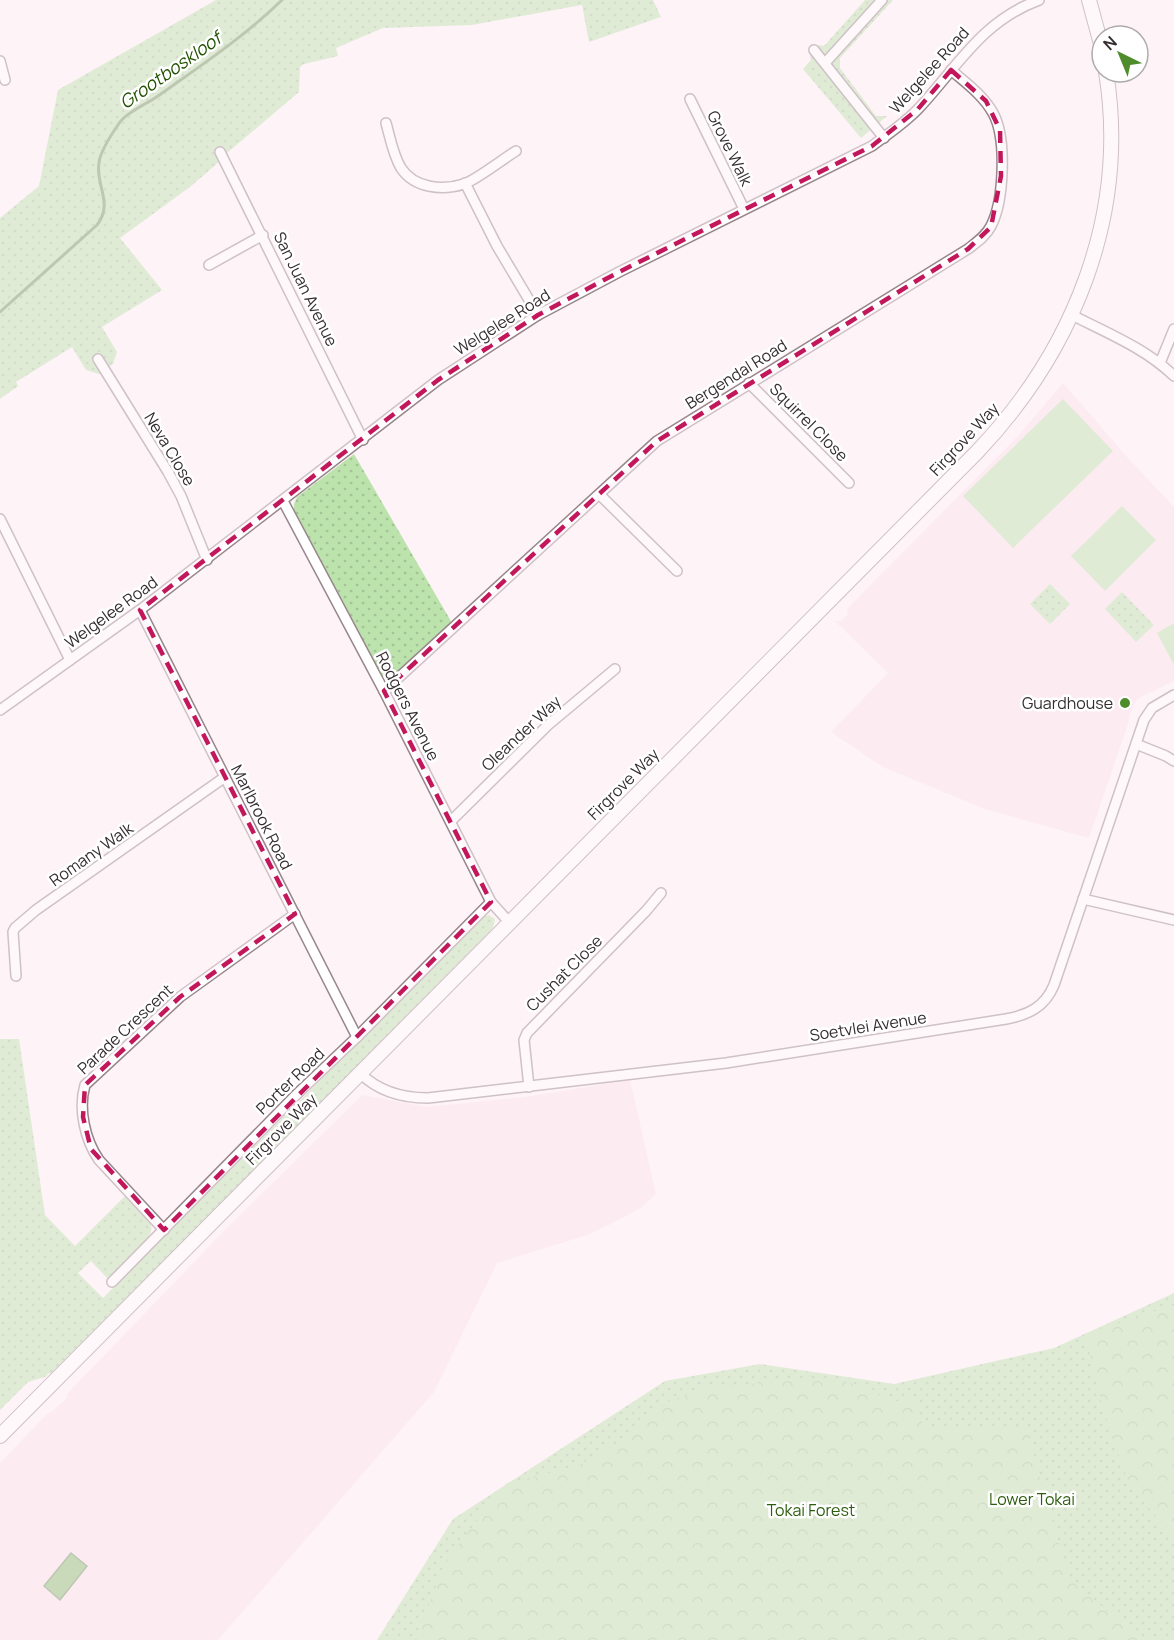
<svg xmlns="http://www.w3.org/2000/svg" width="1174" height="1640" font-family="Manrope,sans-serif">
  <defs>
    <pattern id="grass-dots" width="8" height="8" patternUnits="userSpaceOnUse" patternTransform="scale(1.5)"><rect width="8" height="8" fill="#bde3ad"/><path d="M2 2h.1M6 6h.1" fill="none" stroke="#a3c395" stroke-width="1.8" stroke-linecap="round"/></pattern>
    <pattern id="forest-crowns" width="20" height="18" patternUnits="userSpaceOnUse" patternTransform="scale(1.5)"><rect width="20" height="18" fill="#bde3ad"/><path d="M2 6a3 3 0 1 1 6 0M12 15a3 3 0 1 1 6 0" fill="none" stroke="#a3c395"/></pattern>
  </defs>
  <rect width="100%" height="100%" fill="#fef3f7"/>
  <g fill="#fce2ea">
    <path d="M 1063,383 L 1127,457 L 1174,507 L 1174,681 L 1137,699 L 1129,716 L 1128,724 L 1089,838 L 985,809 L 883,767 L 831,732 L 888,673 L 835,621 L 841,621 L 848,614 L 847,609 L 1018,436 Z"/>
    <path d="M 630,1080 L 656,1194 L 642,1207 L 613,1223 L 587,1235 L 497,1263 L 434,1392 L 218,1640 L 0,1640 L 0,1463 L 47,1414 L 53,1411 L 67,1398 L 67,1394 L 222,1233 L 362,1095 L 427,1107 L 526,1097 Z"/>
  </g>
  <g fill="url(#grass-dots)">
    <path d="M 216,0 L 653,0 L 661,17 L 589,42 L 582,5 L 472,25 L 383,28 L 336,48 L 338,56 L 304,64 L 300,67 L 299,92 L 227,153 L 262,223 L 254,227 L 220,161 L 190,187 L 120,238 L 162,290 L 102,327 L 117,352 L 113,364 L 99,374 L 86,370 L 72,347 L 16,382 L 18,386 L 0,399 L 0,218 L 39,186 L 58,90 Z"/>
    <path d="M 865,0 L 893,0 L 840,58 L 840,68 L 876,116 L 887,116 L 861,138 L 803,69 L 811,60 L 810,55 L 819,45 L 824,46 Z"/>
    <path d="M 354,454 L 452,623 L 389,679 L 382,677 L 294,513 L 294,504 L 297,497 Z"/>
    <path d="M 1050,584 L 1070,604 L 1050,624 L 1030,604 Z"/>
    <path d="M 1122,592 L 1154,625 L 1136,642 L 1105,609 Z"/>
    <path d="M 489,915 L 495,919 L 493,928 L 51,1375 L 49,1373 L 45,1377 L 28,1382 L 0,1410 L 0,1039 L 19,1039 L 45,1215 L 75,1246 L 125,1196 C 135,1206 159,1220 149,1236 L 108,1279 L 91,1261 L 78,1273 L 103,1298 L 484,916 Z"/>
    <path d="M 1174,1293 L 1174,1640 L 377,1640 L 453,1519 L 665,1381 L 760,1364 L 894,1384 L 1054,1348 Z"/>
  </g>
  <g fill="url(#forest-crowns)">
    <path d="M 1174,1305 L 1174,1537 L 1129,1485 L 1102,1405 L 1085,1334 Z"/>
    <path d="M 834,1378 L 871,1389 L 890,1403 L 914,1397 L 924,1428 L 1025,1426 L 1069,1579 L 1142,1640 L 415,1640 L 447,1559 L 507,1483 L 577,1466 L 624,1440 L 669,1401 L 707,1387 Z"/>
  </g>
  <g fill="#bde3ad">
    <path d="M 1063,399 L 1113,451 L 1013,548 L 963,496 Z"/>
    <path d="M 1122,506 L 1156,540 L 1105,591 L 1071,556 Z"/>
    <path d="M 1174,623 L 1174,665 L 1157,633 Z"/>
  </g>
  <path fill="#89bd72" stroke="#70925e" stroke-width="1.5" d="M 71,1553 L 87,1566 L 60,1600 L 44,1586 Z"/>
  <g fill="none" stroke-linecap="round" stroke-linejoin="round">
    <path stroke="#70925e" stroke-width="3" d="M 0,312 L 97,225 C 114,203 95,185 99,163 C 100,151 113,132 120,122 C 128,111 147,104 158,96 C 200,66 244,37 282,0"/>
    <defs>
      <g id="street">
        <path d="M 814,50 L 884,138"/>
        <path d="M 0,61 L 5,80"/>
        <path d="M 825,63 L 882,0"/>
        <path d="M 690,99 L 744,209"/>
        <path d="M 386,123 C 390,137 393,155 401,168 C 414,188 442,191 464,184 C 476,180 503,159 516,151"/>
        <path d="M 220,152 L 363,440"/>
        <path d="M 465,183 L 497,246 L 538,315"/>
        <path d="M 209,265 L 263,235"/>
        <path d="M 1072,315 C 1107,333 1145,348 1174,376"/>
        <path d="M 98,359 L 168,472 L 181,496 L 207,560"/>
        <path d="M 1160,363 L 1174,329"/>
        <path d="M 749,383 L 849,483"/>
        <path d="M 600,495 L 677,571"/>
        <path d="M 283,501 L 384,691 L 491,902 L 509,922"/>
        <path d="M 0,519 L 70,660"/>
        <path d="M 140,610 L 357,1037"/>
        <path d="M 384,691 L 657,441 L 968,249 C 977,242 986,236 991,226 C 1004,201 1007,138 993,113 C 983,95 966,83 951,70"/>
        <path d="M 0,710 L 140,610 L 438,380 L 538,315 L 619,272 L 872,146 C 888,134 905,123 919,108 C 958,66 982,21 1039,0"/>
        <path d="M 1136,744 L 1166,756 L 1174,761"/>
        <path d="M 451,821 L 548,725 L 615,669"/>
        <path d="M 1083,899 L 1174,920"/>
        <path d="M 16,976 L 13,932 L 15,928 L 36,910 L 225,777"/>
        <path d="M 360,1073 C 378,1091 403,1098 428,1098 L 726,1063 L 1006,1019 C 1028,1015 1045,1007 1054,985 L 1144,720 L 1152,708 L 1174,695"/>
        <path d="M 529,1087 L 524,1040 L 527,1033 L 646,911 L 661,893"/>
        <path d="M 164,1230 L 99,1160 C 85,1140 78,1109 85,1085 L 180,997 L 295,914"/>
        <path d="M 112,1282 L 298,1093 L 357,1037 L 491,902"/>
      </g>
      <g id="secondary">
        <path d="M 1089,0 L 1102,48"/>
        <path d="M 0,1436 L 977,452 C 1074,350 1129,214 1106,72"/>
      </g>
    </defs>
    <use href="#street" stroke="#97878c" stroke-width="12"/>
    <use href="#secondary" stroke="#97878c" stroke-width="16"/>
    <use href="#street" stroke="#fff" stroke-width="9"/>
    <use href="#secondary" stroke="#fff" stroke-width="14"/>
  </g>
  <path d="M0 0H1174V1640H0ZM 951,70 L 986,101 L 1000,130 L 1001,176 L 991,227 L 968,249 L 657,441 L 384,691 L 491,902 L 164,1230 L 91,1149 L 83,1117 L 85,1085 L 180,997 L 295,914 L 140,610 L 438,380 L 538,315 L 619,272 L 872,146 L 918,109 Z" fill="#fef3f7" fill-opacity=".55" fill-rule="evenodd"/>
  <path fill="none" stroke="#c2185b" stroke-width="4.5" stroke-dasharray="12 8" stroke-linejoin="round" d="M 951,70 L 986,101 L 1000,130 L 1001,176 L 991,227 L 968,249 L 657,441 L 384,691 L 491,902 L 164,1230 L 91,1149 L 83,1117 L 85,1085 L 180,997 L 295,914 L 140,610 L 438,380 L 538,315 L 619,272 L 872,146 L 918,109 Z"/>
  <circle fill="#4e8c2c" stroke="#fff" stroke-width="2" cx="1125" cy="703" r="6"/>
  <g text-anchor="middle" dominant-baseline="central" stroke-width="5" stroke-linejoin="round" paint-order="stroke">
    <g font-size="16" fill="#352e30" stroke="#fff">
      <text transform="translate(929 70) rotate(-48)">Welgelee Road</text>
      <text transform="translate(730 148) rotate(64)">Grove Walk</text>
      <text transform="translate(306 289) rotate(64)">San Juan Avenue</text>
      <text transform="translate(502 322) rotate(-32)">Welgelee Road</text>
      <text transform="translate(736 374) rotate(-32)">Bergendal Road</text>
      <text transform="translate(809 422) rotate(45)">Squirrel Close</text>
      <text transform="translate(964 439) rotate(-47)">Firgrove Way</text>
      <text transform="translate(170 449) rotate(59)">Neva Close</text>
      <text transform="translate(111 612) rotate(-36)">Welgelee Road</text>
      <text transform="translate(408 706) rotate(63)">Rodgers Avenue</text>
      <text transform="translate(521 733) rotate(-43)">Oleander Way</text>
      <text transform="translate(623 784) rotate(-45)">Firgrove Way</text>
      <text transform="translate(262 817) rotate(63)">Marlbrook Road</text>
      <text transform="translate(91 854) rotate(-35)">Romany Walk</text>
      <text transform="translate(564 973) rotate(-45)">Cushat Close</text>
      <text transform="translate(868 1026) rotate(-9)">Soetvlei Avenue</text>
      <text transform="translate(125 1029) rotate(-43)">Parade Crescent</text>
      <text transform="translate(290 1081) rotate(-44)">Porter Road</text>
      <text transform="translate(281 1129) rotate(-45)">Firgrove Way</text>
    </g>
    <g font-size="16" fill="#352e30" stroke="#fff" text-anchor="end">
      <text x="1113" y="703">Guardhouse</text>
    </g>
    <g font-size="16" fill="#2d5d0f" stroke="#fff">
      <text x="1032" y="1499">Lower Tokai</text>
      <text x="811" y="1510">Tokai Forest</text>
    </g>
    <g font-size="18" font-style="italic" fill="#235300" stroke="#fff">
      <text transform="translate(170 70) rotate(-35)">Grootboskloof</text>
    </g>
  </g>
  <g transform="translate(1120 54) rotate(317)"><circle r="28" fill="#ffffff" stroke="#aeabac" stroke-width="1.5"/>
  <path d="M0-4.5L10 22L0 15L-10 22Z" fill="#4e8c2c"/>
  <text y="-9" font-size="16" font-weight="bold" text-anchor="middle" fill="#352e30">N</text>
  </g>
</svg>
